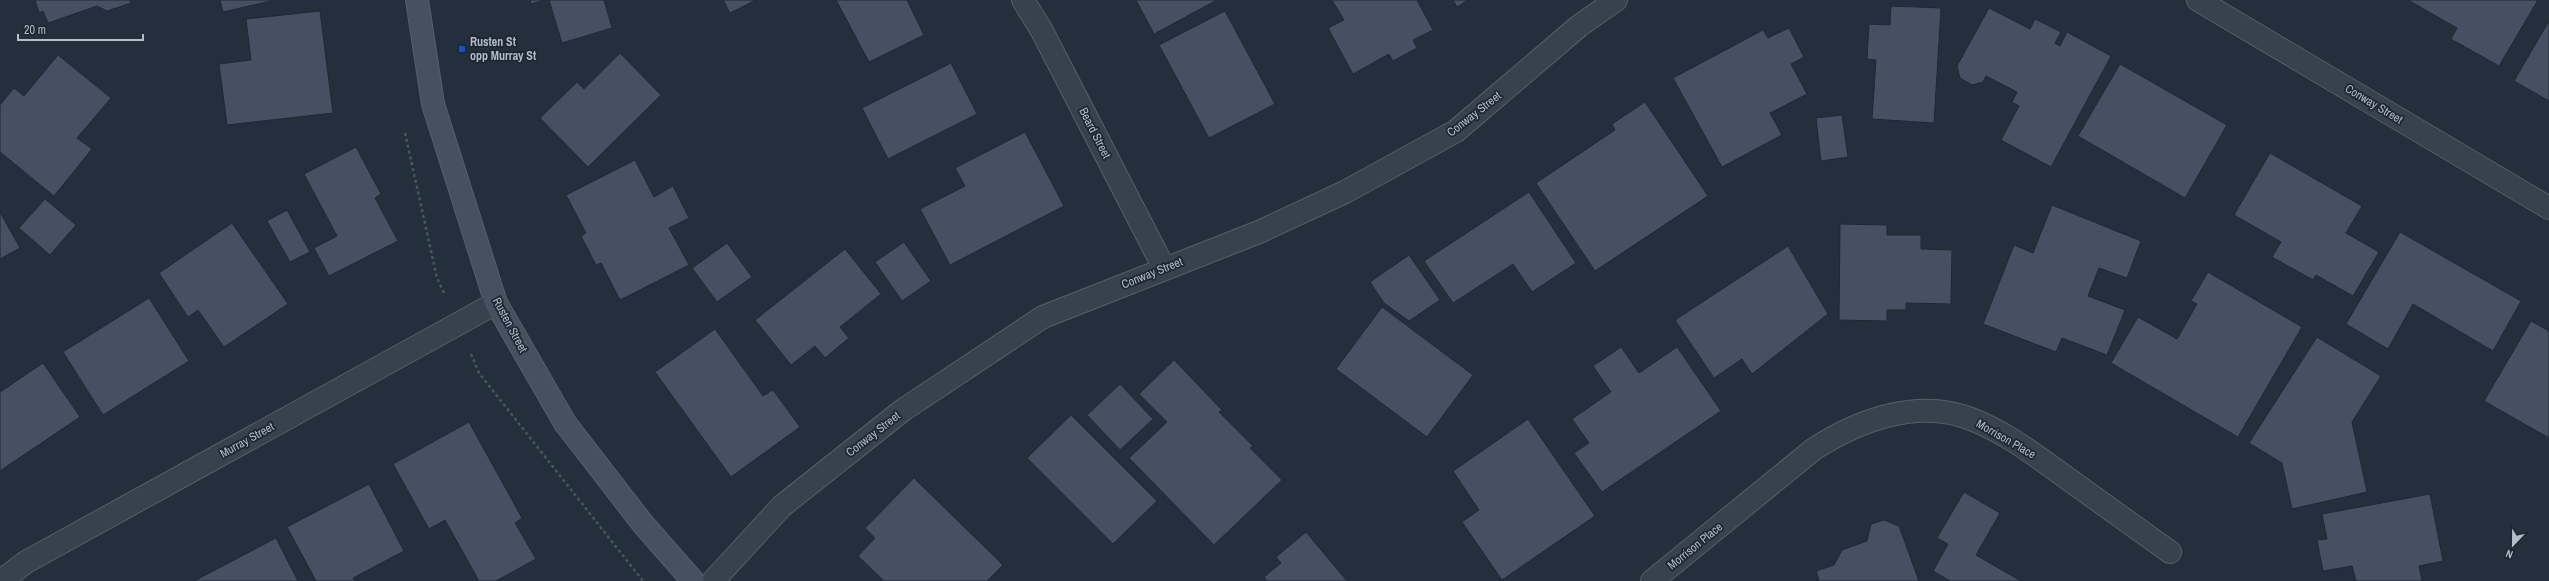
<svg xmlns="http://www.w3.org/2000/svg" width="2549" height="581" font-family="'Archivo Narrow',sans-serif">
  <rect width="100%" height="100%" fill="#242f3e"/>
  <g fill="#455162" stroke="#1f2835">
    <path d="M 35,0 L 130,0 L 131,3 L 107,11 L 97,6 L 48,23 L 43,11 L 39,13 Z"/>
    <path d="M 220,0 L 275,0 L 223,12 Z"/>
    <path d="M 530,0 L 545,0 L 531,4 Z"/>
    <path d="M 549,0 L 604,0 L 612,28 L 562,43 Z"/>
    <path d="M 723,0 L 756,0 L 730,13 Z"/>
    <path d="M 836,0 L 907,0 L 924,35 L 869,62 Z"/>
    <path d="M 1136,0 L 1217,0 L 1154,34 Z"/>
    <path d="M 1332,0 L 1417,0 L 1433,30 L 1413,40 L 1417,48 L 1393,61 L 1389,54 L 1353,74 L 1328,28 L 1344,20 Z"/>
    <path d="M 1453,0 L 1468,0 L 1457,7 Z"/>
    <path d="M 2408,0 L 2538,0 L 2499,66 L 2451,39 L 2457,28 Z"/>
    <path d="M 1891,6 L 1941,8 L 1934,123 L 1872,119 L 1876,60 L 1867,59 L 1869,24 L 1890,25 Z"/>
    <path d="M 1989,8 L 2030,29 L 2035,19 L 2061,32 L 2055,43 L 2060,46 L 2067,32 L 2111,56 L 2051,167 L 2001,140 L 2019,106 L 2012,102 L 2017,92 L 1986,76 L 1983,82 L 1972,85 L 1960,78 L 1957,66 Z"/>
    <path d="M 320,11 L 333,113 L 227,125 L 219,64 L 251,60 L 246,19 Z"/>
    <path d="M 1225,11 L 1275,104 L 1209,138 L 1159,45 Z"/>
    <path d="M 2549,21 L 2549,101 L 2514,81 Z"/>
    <path d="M 1789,28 L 1804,57 L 1791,64 L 1807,94 L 1770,113 L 1782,135 L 1722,167 L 1673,78 L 1763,30 L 1768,38 Z"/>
    <path d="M 620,53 L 661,95 L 588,167 L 540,118 L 577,82 L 584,89 Z"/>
    <path d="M 58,55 L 111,98 L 77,138 L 92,149 L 54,196 L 0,152 L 0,105 L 14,88 L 24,96 Z"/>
    <path d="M 951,63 L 977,114 L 888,159 L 862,108 Z"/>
    <path d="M 2120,64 L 2227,125 L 2185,198 L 2078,136 Z"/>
    <path d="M 1645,102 L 1708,196 L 1595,271 L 1536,183 L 1615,130 L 1612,124 Z"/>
    <path d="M 1842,115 L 1848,157 L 1821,161 L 1816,118 Z"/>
    <path d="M 1025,132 L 1064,206 L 950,265 L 920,209 L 965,186 L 955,168 Z"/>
    <path d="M 356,147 L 381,194 L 375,198 L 398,241 L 329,276 L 314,248 L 337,236 L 304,174 Z"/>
    <path d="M 2270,153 L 2362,206 L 2346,233 L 2379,252 L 2353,296 L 2316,275 L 2313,280 L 2272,257 L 2281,242 L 2234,215 Z"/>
    <path d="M 635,160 L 654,197 L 673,186 L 689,218 L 669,228 L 689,265 L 620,300 L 601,263 L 596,265 L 581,236 L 586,233 L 566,195 Z"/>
    <path d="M 1529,192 L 1576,263 L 1532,292 L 1513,264 L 1453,303 L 1424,261 Z"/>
    <path d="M 45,199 L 76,225 L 50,255 L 19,228 Z"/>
    <path d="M 2052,205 L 2141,241 L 2127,278 L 2099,268 L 2088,296 L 2125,310 L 2107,355 L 2062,338 L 2056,352 L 1983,324 L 2014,245 L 2033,253 Z"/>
    <path d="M 287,210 L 310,252 L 290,262 L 267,221 Z"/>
    <path d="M 0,212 L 20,248 L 0,259 Z"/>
    <path d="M 232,223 L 288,304 L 224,347 L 198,310 L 188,317 L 159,273 Z"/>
    <path d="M 1840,224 L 1887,225 L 1887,235 L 1921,235 L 1921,249 L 1952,250 L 1951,304 L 1906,303 L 1906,310 L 1887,310 L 1887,321 L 1839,320 Z"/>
    <path d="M 2400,232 L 2521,301 L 2493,351 L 2413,304 L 2388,349 L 2346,324 Z"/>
    <path d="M 904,242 L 931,281 L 902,301 L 875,262 Z"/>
    <path d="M 727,243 L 752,277 L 717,302 L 692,268 Z"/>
    <path d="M 1788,246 L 1828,314 L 1752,374 L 1742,359 L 1714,378 L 1675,320 Z"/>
    <path d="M 845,249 L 881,294 L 840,327 L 849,338 L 825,358 L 815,346 L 791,365 L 755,320 Z"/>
    <path d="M 1409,255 L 1440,300 L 1409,321 L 1384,303 L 1370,282 Z"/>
    <path d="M 2208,272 L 2302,327 L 2238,437 L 2111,363 L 2138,317 L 2177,339 L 2197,304 L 2191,301 Z"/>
    <path d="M 149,298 L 189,361 L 103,415 L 63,352 Z"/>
    <path d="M 1382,307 L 1473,375 L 1427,437 L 1336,369 Z"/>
    <path d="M 2531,321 L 2549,331 L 2549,438 L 2484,401 Z"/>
    <path d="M 715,329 L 763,396 L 773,390 L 800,427 L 731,477 L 655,372 Z"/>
    <path d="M 2317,337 L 2381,376 L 2352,422 L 2367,492 L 2292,509 L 2282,463 L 2249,443 Z"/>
    <path d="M 1621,347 L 1639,373 L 1677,347 L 1721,411 L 1602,492 L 1574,453 L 1589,443 L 1572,419 L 1611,392 L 1593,366 Z"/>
    <path d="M 1174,360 L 1222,410 L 1219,412 L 1253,446 L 1250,448 L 1282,480 L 1214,545 L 1129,458 L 1167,422 L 1139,394 Z"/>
    <path d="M 43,363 L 80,417 L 0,471 L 0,392 Z"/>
    <path d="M 1120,384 L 1153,419 L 1120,450 L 1087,415 Z"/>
    <path d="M 1071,415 L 1157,501 L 1113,544 L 1027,458 Z"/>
    <path d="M 1528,419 L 1595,516 L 1502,580 L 1462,522 L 1479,510 L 1453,471 Z"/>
    <path d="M 469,422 L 522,518 L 515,523 L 536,559 L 496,581 L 479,581 L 445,520 L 429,529 L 393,464 Z"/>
    <path d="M 914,478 L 1003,565 L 987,581 L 884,581 L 858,556 L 875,538 L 865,528 Z"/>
    <path d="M 369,484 L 404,551 L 353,578 L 355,581 L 316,581 L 287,527 Z"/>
    <path d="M 1964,492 L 2000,513 L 1976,555 L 2021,581 L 1950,581 L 1933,571 L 1948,544 L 1937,538 Z"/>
    <path d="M 2430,494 L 2443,561 L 2419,566 L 2422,581 L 2356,581 L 2352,566 L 2323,571 L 2317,540 L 2327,539 L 2322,514 Z"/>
    <path d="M 1884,520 L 1899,526 L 1919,581 L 1815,581 L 1819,580 L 1816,571 L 1834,565 L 1842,550 L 1867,541 L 1871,524 Z"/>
    <path d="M 1306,532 L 1347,581 L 1267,581 L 1264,577 L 1281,563 L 1276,557 Z"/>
    <path d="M 276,538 L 298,581 L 194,581 Z"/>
  </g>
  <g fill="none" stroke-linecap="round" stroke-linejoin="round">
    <defs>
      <g id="street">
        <path d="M 1023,0 L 1042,31 L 1164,268"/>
        <path d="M 2198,0 L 2549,208"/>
        <path d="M 1,581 L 26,562 L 496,303"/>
        <path d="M 713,581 L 782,506 L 903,410 L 1043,317 L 1259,232 L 1345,192 L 1456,131 L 1579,26 L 1616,0"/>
        <path d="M 1652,581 L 1814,449 C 1859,420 1918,398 1971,419 C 2005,432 2035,455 2064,476 C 2099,501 2135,527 2170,552"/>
      </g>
      <path id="secondary" d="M 417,0 L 433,104 L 496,303 L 565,423 L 643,524 L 693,581"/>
    </defs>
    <use href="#street" stroke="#565f6c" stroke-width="24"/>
    <use href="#secondary" stroke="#565f6c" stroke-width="24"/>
    <g stroke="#44595c" stroke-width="2.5" stroke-dasharray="3 3" stroke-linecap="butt">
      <path d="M 405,133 L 437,278 L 444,293"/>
      <path d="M 471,354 L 479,373 L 643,581"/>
    </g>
    <use href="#street" stroke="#38414e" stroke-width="22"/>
    <use href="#secondary" stroke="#465061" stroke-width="22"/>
  </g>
  <rect fill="#1a4fb4" stroke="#1d2633" stroke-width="1.5" x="458" y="45" width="8" height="8" rx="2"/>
  <g text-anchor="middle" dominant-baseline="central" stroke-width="3.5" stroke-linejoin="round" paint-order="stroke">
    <g font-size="12" font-weight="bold" fill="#b4bcc9" stroke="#1d2633" text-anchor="start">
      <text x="470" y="42">Rusten St<tspan x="470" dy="14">opp Murray St</tspan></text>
    </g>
    <g font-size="12" fill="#b4bcc9" stroke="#1d2633">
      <text transform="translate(2374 104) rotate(31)">Conway Street</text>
      <text transform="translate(1474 114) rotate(-38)">Conway Street</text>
      <text transform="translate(1095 133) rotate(63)">Beard Street</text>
      <text transform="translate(1152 273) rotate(-22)">Conway Street</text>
      <text transform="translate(510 325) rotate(62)">Rusten Street</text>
      <text transform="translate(873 434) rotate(-38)">Conway Street</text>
      <text transform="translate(2006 439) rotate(30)">Morrison Place</text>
      <text transform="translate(247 440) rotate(-29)">Murray Street</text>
      <text transform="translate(1695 546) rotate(-39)">Morrison Place</text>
    </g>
  </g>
  <g transform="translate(2513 545) rotate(202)" stroke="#1d2633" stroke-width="3" paint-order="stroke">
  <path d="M0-3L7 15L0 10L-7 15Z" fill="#b4bcc9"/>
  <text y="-6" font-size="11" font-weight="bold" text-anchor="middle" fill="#b4bcc9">N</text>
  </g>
  <path d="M18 34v6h125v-6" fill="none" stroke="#b4bcc9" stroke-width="2"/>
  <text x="24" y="34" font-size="12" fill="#b4bcc9" stroke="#1d2633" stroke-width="3" paint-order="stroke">20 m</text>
</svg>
